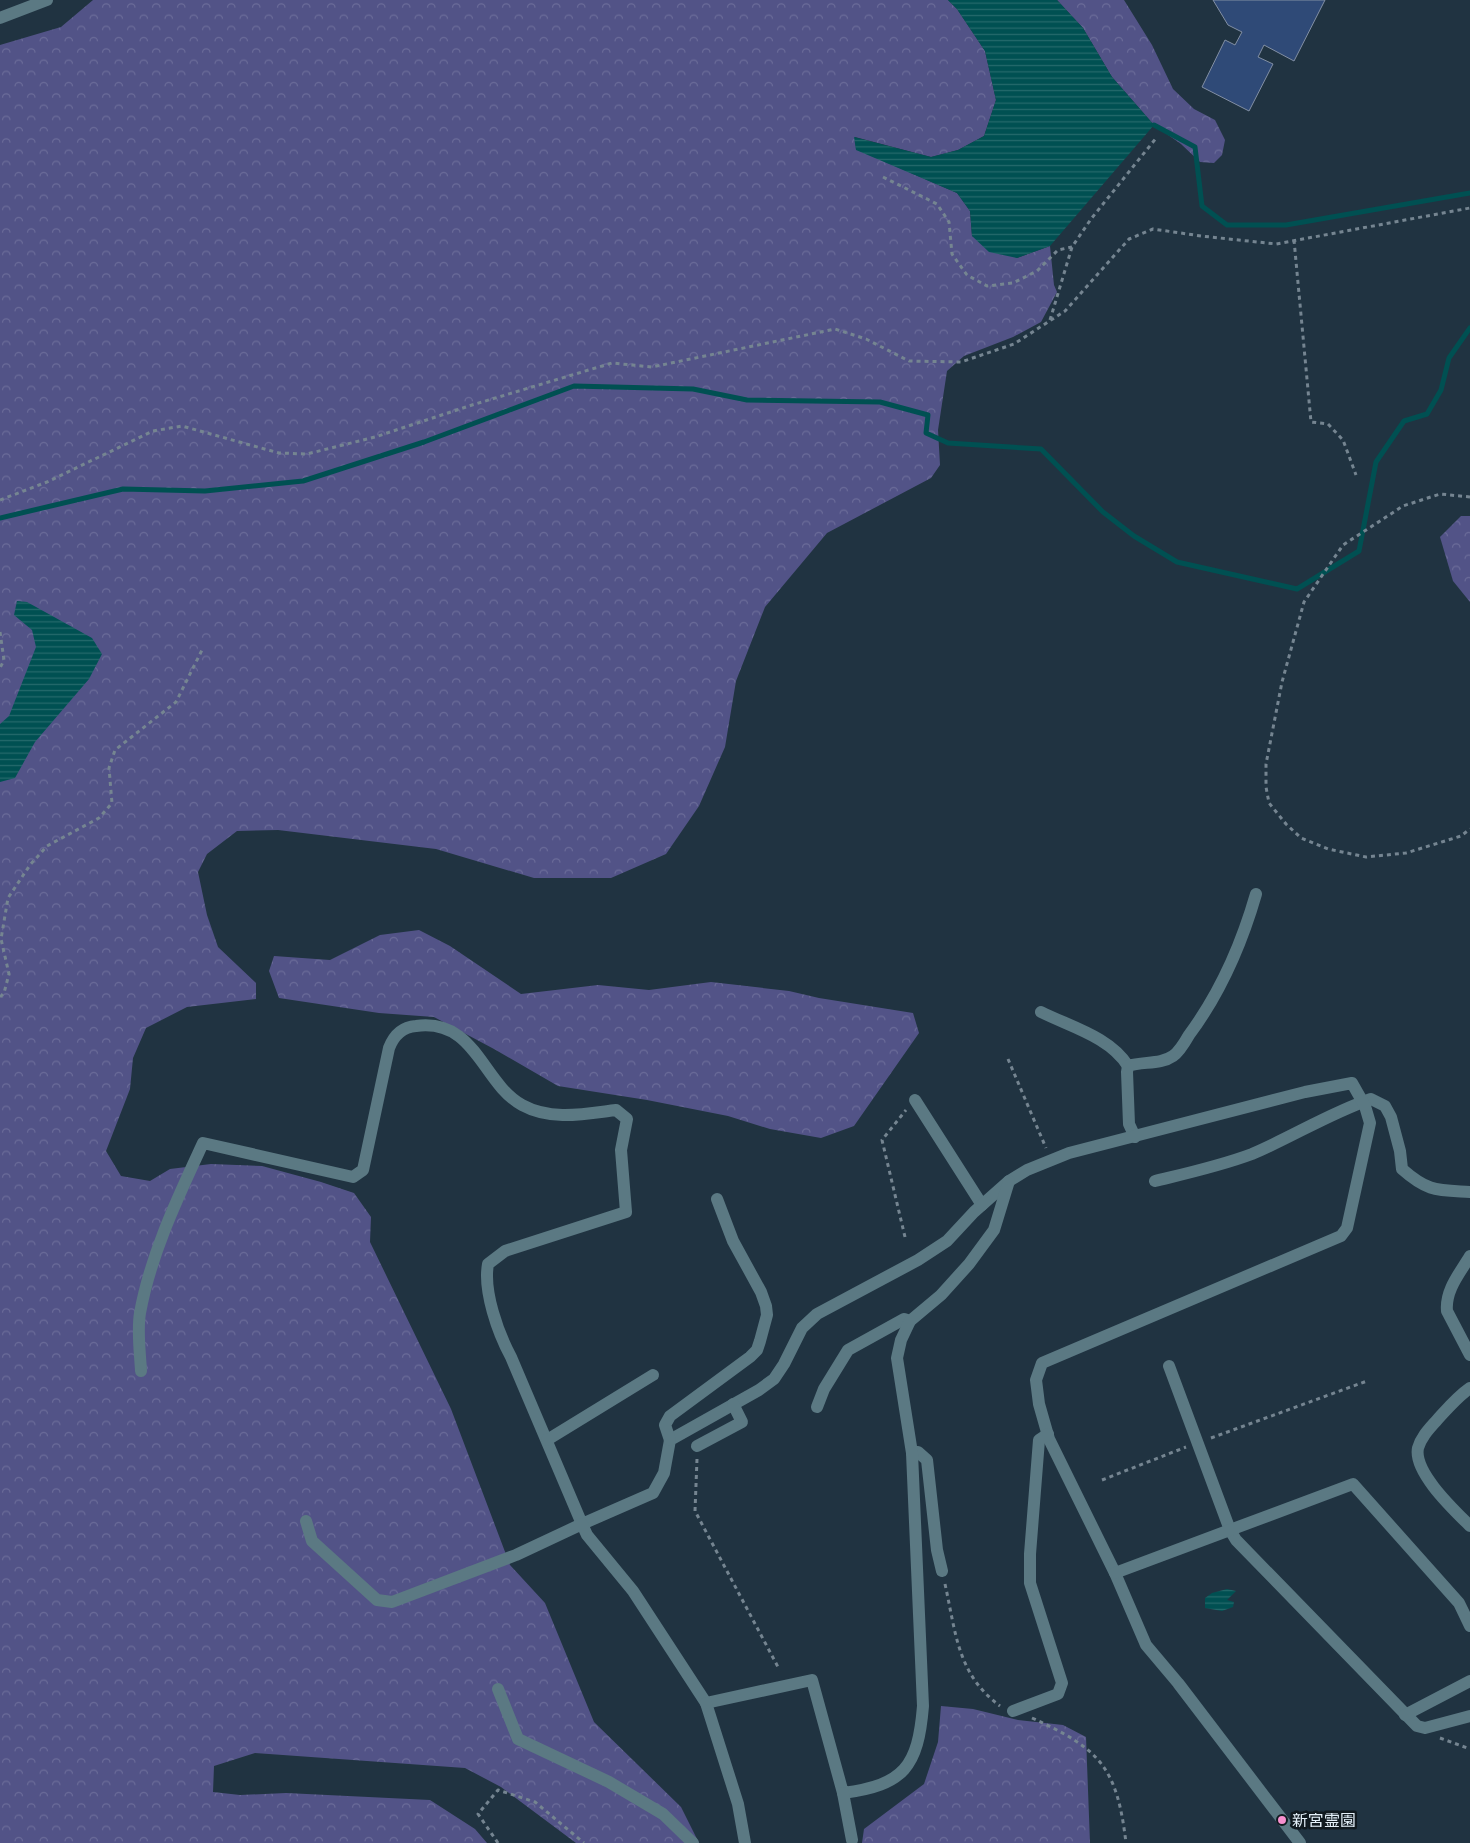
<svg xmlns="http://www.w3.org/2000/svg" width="1470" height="1843" font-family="'DejaVu Sans','Noto Sans JP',sans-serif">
  <defs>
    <pattern id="forest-crowns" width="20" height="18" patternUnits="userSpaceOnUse" patternTransform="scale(1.25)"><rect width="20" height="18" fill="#525387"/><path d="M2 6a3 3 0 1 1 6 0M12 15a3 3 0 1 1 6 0" fill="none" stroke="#6b6c99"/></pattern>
    <pattern id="water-rules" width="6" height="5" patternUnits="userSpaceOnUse" patternTransform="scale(1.25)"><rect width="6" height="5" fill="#005052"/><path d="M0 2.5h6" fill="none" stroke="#256a6c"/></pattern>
  </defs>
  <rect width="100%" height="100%" fill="#203341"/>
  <g fill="url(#forest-crowns)">
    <path d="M 93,0 L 948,0 L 957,9 L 985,51 L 996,100 L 984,136 L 958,150 L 931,157 L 855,137 L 856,149 L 957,193 L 970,211 L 972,236 L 1017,258 L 1050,246 L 1054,285 L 1057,292 L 1041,322 L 1013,337 L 964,356 L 947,371 L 938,430 L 940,465 L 931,478 L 827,533 L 765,607 L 736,681 L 725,747 L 699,806 L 666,854 L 611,878 L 534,878 L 436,849 L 278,830 L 237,831 L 207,854 L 198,872 L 207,915 L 218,947 L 256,983 L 256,999 L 187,1007 L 146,1028 L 133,1058 L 130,1089 L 106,1151 L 121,1176 L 150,1181 L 170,1169 L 211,1164 L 262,1166 L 321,1182 L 354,1193 L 371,1217 L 370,1242 L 451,1409 L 510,1565 L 545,1603 L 594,1722 L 681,1807 L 699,1843 L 576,1843 L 501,1787 L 465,1768 L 255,1753 L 214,1766 L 213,1792 L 240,1795 L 286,1793 L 430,1800 L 475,1829 L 487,1843 L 0,1843 L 0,45 L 61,27 Z"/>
    <path d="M 1057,0 L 1124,0 L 1152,45 L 1173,89 L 1194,109 L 1215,120 L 1225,140 L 1222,155 L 1214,163 L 1200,162 L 1181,144 L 1154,125 L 1112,77 L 1083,28 Z"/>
    <path d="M 1461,516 L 1470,516 L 1470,602 L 1453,581 L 1440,537 Z"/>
    <path d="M 419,930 L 450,946 L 521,994 L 598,985 L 649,990 L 711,982 L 789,991 L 819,998 L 913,1013 L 919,1033 L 854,1126 L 821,1138 L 770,1129 L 728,1116 L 647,1100 L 558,1086 L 494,1049 L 434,1017 L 379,1013 L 279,998 L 269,971 L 274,956 L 330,960 L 380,935 Z"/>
    <path d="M 941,1706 L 973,1709 L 1018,1720 L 1063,1725 L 1086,1737 L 1090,1843 L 862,1843 L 864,1829 L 924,1784 L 938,1742 Z"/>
  </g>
  <g fill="url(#water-rules)">
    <path d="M 948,0 L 1057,0 L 1083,28 L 1112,77 L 1154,125 L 1050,246 L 1017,258 L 989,252 L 972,236 L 970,211 L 957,193 L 856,150 L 854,137 L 931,157 L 958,150 L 984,136 L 996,100 L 985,51 L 957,9 Z"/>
    <path d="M 17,601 L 27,602 L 92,638 L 102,654 L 89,679 L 35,742 L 15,778 L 0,782 L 0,724 L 9,716 L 36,647 L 32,630 L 14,615 Z"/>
    <path d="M 1227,1589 L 1236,1591 L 1227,1600 L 1234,1602 L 1233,1607 L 1222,1611 L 1205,1608 L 1205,1598 L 1212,1593 Z"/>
  </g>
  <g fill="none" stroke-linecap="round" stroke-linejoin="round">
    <g stroke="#005052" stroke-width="5">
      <path d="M 1154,125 L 1195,147 L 1202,206 L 1227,225 L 1286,225 L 1470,193"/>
      <path d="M 0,518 L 123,489 L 205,491 L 303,481 L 424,442 L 574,386 L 693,389 L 747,400 L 880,402 L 928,415 L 926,433 L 948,443 L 1041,449 L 1103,512 L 1134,536 L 1177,562 L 1297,589 L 1359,551 L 1376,462 L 1404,421 L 1427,414 L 1441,390 L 1449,358 L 1470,328"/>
    </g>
  </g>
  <path fill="#2f4a77" stroke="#828fa4" d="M 1213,0 L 1325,0 L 1294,61 L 1264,45 L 1258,57 L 1273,64 L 1249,111 L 1202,87 L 1225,40 L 1235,45 L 1242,32 L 1228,25 Z"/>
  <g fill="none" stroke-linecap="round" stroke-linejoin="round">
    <g stroke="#758591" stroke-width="3" stroke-dasharray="4 4" stroke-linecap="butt">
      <path d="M 883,177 L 937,204 L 949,222 L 952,254 L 967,275 L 987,286 L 1013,283 L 1037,271 L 1058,250 L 1072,247"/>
      <path d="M 1294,240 L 1311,422 L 1328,424 L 1343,440 L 1356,475"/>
      <path d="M 1050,320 L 1072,247 L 1091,219 L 1157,137"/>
      <path d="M 1470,497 L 1440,494 L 1403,506 L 1343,545 L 1304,602 L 1282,682 L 1266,764 L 1266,787 L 1269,803 L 1286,824 L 1301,838 L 1328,849 L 1366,857 L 1406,853 L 1461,836 L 1470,829"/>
      <path d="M 0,500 L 47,482 L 153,431 L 182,426 L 279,453 L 307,454 L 375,437 L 472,405 L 612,363 L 652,367 L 835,329 L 866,339 L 909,361 L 961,362 L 1014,344 L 1065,311 L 1129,239 L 1153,229 L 1201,236 L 1276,244 L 1470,208"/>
      <path d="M 0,632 L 4,660 L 0,668"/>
      <path d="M 0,997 L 4,993 L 9,974 L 1,939 L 8,898 L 30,865 L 47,846 L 99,818 L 112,803 L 109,768 L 115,750 L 176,702 L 203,648"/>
      <path d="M 1008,1059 L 1046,1148"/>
      <path d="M 905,1237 L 882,1140 L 906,1110"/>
      <path d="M 1211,1438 L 1367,1381"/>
      <path d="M 697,1459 L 695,1511 L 778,1667"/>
      <path d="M 1102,1480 L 1186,1447"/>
      <path d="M 945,1584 C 956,1633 957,1674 1000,1706"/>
      <path d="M 1032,1718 C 1100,1749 1117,1767 1126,1843"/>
      <path d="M 1440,1738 L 1470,1749"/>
      <path d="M 498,1843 L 478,1814 L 498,1790 L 535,1802 L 584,1843"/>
    </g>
    <g stroke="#5b7983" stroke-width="12">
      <path d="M 0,18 L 47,0"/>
      <path d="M 1041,1012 C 1071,1027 1110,1037 1128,1066"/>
      <path d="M 915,1100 L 982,1205"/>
      <path d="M 1135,1137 L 1129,1124 L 1127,1072 L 1128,1066 C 1143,1061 1160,1065 1173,1056 C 1179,1052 1185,1042 1189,1035 C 1221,992 1241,946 1256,894"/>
      <path d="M 1155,1181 C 1188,1173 1220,1166 1252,1154 C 1292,1137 1330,1113 1371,1099 L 1385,1106 L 1391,1117 L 1400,1151 L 1402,1169 C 1428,1192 1437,1190 1470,1192"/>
      <path d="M 1470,1256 C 1460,1273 1445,1290 1447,1311 L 1470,1355"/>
      <path d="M 1169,1366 L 1230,1530 L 1236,1540 L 1417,1726 L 1425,1728 L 1470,1716"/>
      <path d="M 141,1371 C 140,1352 137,1331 140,1313 C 151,1253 178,1197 203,1143 L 353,1177 L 363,1170 L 389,1048 C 394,1035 402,1027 416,1026 C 476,1018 482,1083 522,1105 C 551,1121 584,1114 616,1110 L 627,1119 L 621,1150 L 626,1212 L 505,1251 L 488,1264 C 483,1291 498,1333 511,1357 L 582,1524 L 653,1493 L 664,1473 L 670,1440 L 759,1390 L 774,1379 L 784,1364 L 802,1328 L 817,1314 L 918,1260 L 947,1241 L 974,1212 L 1009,1181 L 1027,1170 L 1069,1153 L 1305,1092 L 1352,1083 L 1365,1106 L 1370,1123 L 1347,1228 L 1341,1236 L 1042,1363 L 1036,1380 L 1039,1404 L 1049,1439 L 1115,1573 L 1146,1645 L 1178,1683 L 1300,1843"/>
      <path d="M 1470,1388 C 1457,1397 1448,1408 1437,1420 C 1429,1429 1421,1437 1418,1448 C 1413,1472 1454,1510 1470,1526"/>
      <path d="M 817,1407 L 824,1389 L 848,1350 L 904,1319 L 910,1321"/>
      <path d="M 547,1440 L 653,1375"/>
      <path d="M 670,1440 L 665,1425 L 670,1416 L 750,1357 L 757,1350 L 760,1341 L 767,1315 L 766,1306 L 761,1292 L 733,1241 L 717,1199"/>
      <path d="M 697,1446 L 742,1422 L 733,1404"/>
      <path d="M 912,1453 L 918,1452 L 927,1460 L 937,1550 L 942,1571"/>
      <path d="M 306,1521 L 312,1541 L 377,1600 L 392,1602 L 516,1555 L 582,1524 L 587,1535 L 633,1591 L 706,1703 L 812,1680 L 843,1793 C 904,1785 918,1767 923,1706 L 912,1453 L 897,1358 L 901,1340 L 910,1321 L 941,1295 L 969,1264 L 994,1230 L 1009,1181"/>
      <path d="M 1115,1573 L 1353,1484 L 1459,1603 L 1470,1626"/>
      <path d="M 498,1689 L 518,1739 L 609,1782 L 663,1814 L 693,1843"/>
      <path d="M 706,1703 L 738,1804 L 745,1843"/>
      <path d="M 1013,1711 L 1058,1694 L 1062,1683 L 1030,1583 L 1030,1554 L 1039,1440 L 1048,1434"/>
      <path d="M 1405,1715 L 1470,1681"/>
      <path d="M 843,1793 L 852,1840"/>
    </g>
  </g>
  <circle fill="#f690cf" stroke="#111a20" stroke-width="2" cx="1282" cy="1820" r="5"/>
  <g text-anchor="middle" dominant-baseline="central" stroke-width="5" stroke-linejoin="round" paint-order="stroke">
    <g font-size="16" fill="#e4f0f9" stroke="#111a20" text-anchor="start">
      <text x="1292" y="1820">新宮霊園</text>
    </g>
  </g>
</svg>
